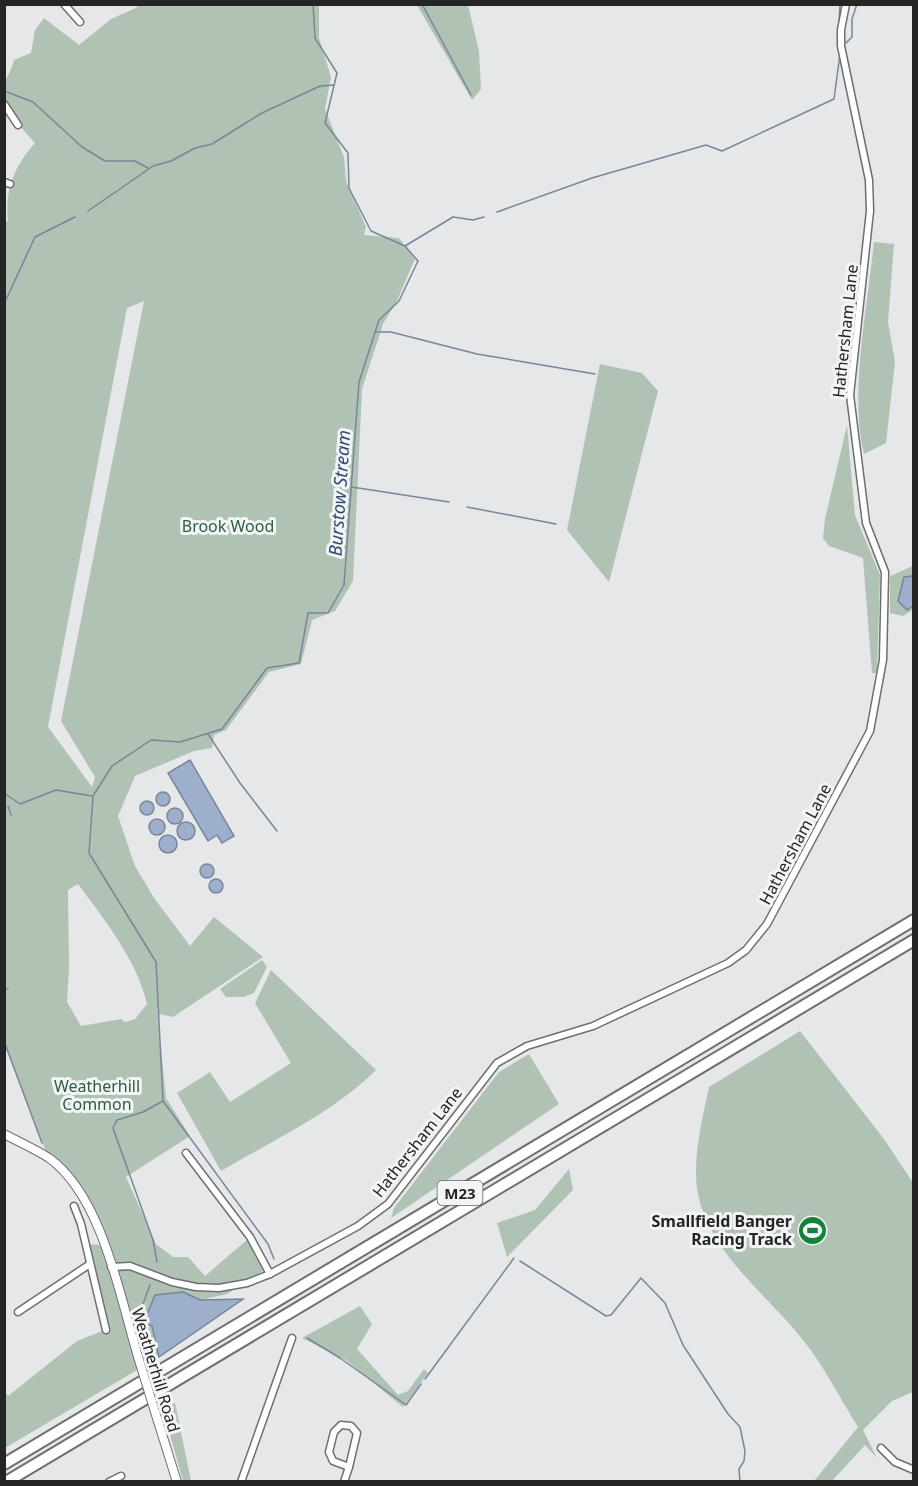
<svg xmlns="http://www.w3.org/2000/svg" width="918" height="1486" font-family="'Noto Sans',sans-serif">
  <rect width="100%" height="100%" fill="#e6e7e8"/>
  <g fill="#b0c2b4" fill-rule="evenodd">
    <path d="M 134,5 L 319,5 L 319,38 L 331,77 L 325,109 L 344,157 L 346,181 L 366,227 L 364,235 L 399,238 L 415,259 L 397,301 L 383,324 L 362,389 L 353,581 L 335,611 L 312,620 L 301,664 L 269,672 L 226,730 L 214,735 L 212,748 L 194,751 L 135,776 L 118,816 L 135,866 L 154,898 L 190,946 L 214,917 L 263,957 L 173,1017 L 159,1014 L 157,1007 L 166,1098 L 190,1136 L 126,1177 L 156,1244 L 173,1257 L 188,1257 L 205,1276 L 248,1239 L 263,1271 L 227,1294 L 200,1300 L 183,1292 L 152,1326 L 159,1357 L 5,1448 L 4,1390 L 8,1396 L 77,1341 L 105,1330 L 86,1244 L 103,1245 L 88,1203 L 49,1159 L 5,1046 L 4,221 L 8,221 C 4,191 15,165 35,143 C 21,128 0,105 5,82 C 8,75 12,68 14,60 L 31,53 L 35,30 L 44,18 L 79,45 L 111,19 L 138,7 ZM 144,301 L 61,721 L 95,777 L 92,787 L 48,727 L 127,308 ZM 78,884 C 104,919 137,960 147,1004 L 135,1019 L 125,1022 L 121,1019 L 81,1026 L 67,1002 L 69,969 L 68,890 Z"/>
    <path d="M 417,5 L 468,5 L 479,51 L 481,89 L 472,100 Z"/>
    <path d="M 874,242 L 894,244 L 888,322 L 895,362 L 886,443 L 864,454 C 849,395 868,304 874,242 Z"/>
    <path d="M 600,364 L 642,373 L 658,391 L 609,582 L 567,530 Z"/>
    <path d="M 847,425 L 855,515 L 880,575 L 877,673 L 872,673 L 863,558 L 829,546 L 823,538 L 825,519 Z"/>
    <path d="M 913,566 L 913,576 L 904,577 L 907,610 L 913,606 L 913,610 L 903,616 L 890,613 L 890,576 Z"/>
    <path d="M 262,960 L 267,967 L 254,993 L 244,997 L 226,997 L 220,989 Z"/>
    <path d="M 271,970 L 376,1070 C 333,1113 273,1140 221,1171 L 177,1093 L 210,1072 L 230,1102 L 291,1063 L 255,1003 Z"/>
    <path d="M 800,1031 L 884,1139 L 913,1183 L 913,1392 L 892,1401 L 863,1430 L 877,1458 L 865,1445 L 832,1481 L 814,1481 L 858,1427 C 839,1397 822,1362 799,1335 C 760,1288 695,1240 696,1172 C 696,1143 703,1115 709,1087 Z"/>
    <path d="M 529,1054 L 559,1104 L 391,1218 L 394,1208 L 499,1072 Z"/>
    <path d="M 569,1169 L 573,1190 L 507,1257 L 497,1223 L 535,1210 Z"/>
    <path d="M 360,1306 L 372,1324 L 357,1349 L 398,1395 L 408,1391 L 424,1369 L 428,1373 L 403,1407 L 346,1360 L 302,1338 Z"/>
    <path d="M 175,1403 L 191,1481 L 183,1481 L 163,1410 Z"/>
  </g>
  <g fill="#9dafcb" stroke="#79869a" stroke-width="1.5">
    <path d="M 913,576 L 913,606 L 907,610 L 898,601 L 904,577 Z"/>
    <path d="M 190,760 L 234,836 L 222,843 L 217,835 L 208,841 L 168,773 Z"/>
    <circle cx="163" cy="799" r="7"/>
    <circle cx="147" cy="808" r="7"/>
    <circle cx="175" cy="816" r="8"/>
    <circle cx="157" cy="827" r="8"/>
    <circle cx="186" cy="831" r="9"/>
    <circle cx="168" cy="844" r="9"/>
    <circle cx="207" cy="871" r="7"/>
    <circle cx="216" cy="886" r="7"/>
    <path d="M 183,1292 L 200,1300 L 243,1299 L 159,1357 L 152,1326 L 144,1322 L 155,1295 Z"/>
  </g>
  <g fill="none" stroke-linecap="round" stroke-linejoin="round">
    <g stroke="#79869a" stroke-width="1.5">
      <path d="M 422,4 L 471,95"/>
      <path d="M 838,40 L 840,4"/>
      <path d="M 846,43 L 852,37 L 852,19 L 857,4"/>
      <path d="M 7,92 L 33,102 L 82,147 L 105,161 L 135,161 L 148,168"/>
      <path d="M 88,211 L 153,166 L 171,161 L 195,148 L 212,144 L 262,113 L 320,86 L 334,85"/>
      <path d="M 497,212 L 592,178 L 706,145 L 722,151 L 834,99 L 840,54"/>
      <path d="M 405,246 L 453,217 L 473,220 L 484,217"/>
      <path d="M 4,304 L 35,237 L 75,217"/>
      <path d="M 376,332 L 391,332 L 477,354 L 595,374"/>
      <path d="M 352,487 L 449,502"/>
      <path d="M 467,507 L 556,524"/>
      <path d="M 208,734 L 240,783 L 277,831"/>
      <path d="M 4,793 L 20,804 L 56,790 L 92,796"/>
      <path d="M 8,806 L 11,815"/>
      <path d="M 4,989 L 8,989"/>
      <path d="M 4,1041 L 42,1143"/>
      <path d="M 274,1259 L 268,1244 L 163,1101 L 156,962 L 89,853 L 93,796 L 112,766 L 151,740 L 180,742 L 222,729 L 267,668 L 299,663 L 308,613 L 328,613 L 344,585 L 359,382 L 379,320 L 399,301 L 418,261 L 405,246 L 371,231 L 349,188 L 348,153 L 325,123 L 337,73 L 315,38 L 313,4"/>
      <path d="M 520,1261 L 606,1316 L 611,1315 L 641,1278 L 665,1303 L 683,1345 L 728,1414 L 740,1427 L 745,1451 L 744,1461 L 739,1469 L 740,1482"/>
      <path d="M 157,1262 L 153,1240 L 113,1128 L 117,1120 L 143,1112 L 163,1101"/>
      <path d="M 141,1309 L 150,1285"/>
      <path d="M 307,1338 L 340,1358 L 406,1405 L 421,1384"/>
      <path d="M 425,1379 L 514,1258"/>
    </g>
    <defs>
      <g id="minor">
        <path d="M 64,4 L 80,22"/>
        <path d="M 4,104 L 18,125"/>
        <path d="M 4,182 L 10,184"/>
        <path d="M 186,1153 L 250,1237 L 270,1274"/>
        <path d="M 74,1206 L 81,1224 L 106,1330"/>
        <path d="M 111,1267 L 130,1266 L 172,1282 L 196,1287 L 219,1288 L 247,1283 L 270,1274 L 358,1226 L 388,1204 L 497,1063 L 527,1046 L 593,1026 L 728,963 L 746,950 L 767,924 L 870,731 L 883,660 L 885,572 L 866,523 L 850,395 L 870,211 L 869,180 L 841,46 L 841,30 L 846,4"/>
        <path d="M 18,1312 L 90,1264"/>
        <path d="M 341,1425 L 351,1426 L 357,1433 L 349,1467 L 333,1461 L 329,1452 L 334,1432 Z"/>
        <path d="M 881,1448 L 895,1462 L 914,1470"/>
        <path d="M 109,1482 L 121,1476"/>
        <path d="M 241,1482 L 292,1338"/>
        <path d="M 344,1482 L 349,1467"/>
      </g>
      <g id="tertiary">
        <path d="M 4,1134 C 19,1142 35,1149 49,1158 C 103,1197 120,1298 139,1360"/>
        <path d="M 156,1415 L 177,1482"/>
      </g>
      <g id="motorway">
        <path d="M 4,1464 L 914,920"/>
        <path d="M 6,1482 L 914,940"/>
      </g>
    </defs>
    <use href="#minor" stroke="#6f6f71" stroke-width="9"/>
    <use href="#tertiary" stroke="#6f6f71" stroke-width="10"/>
    <use href="#motorway" stroke="#6f6f71" stroke-width="14"/>
    <use href="#minor" stroke="#fff" stroke-width="6"/>
    <use href="#tertiary" stroke="#fff" stroke-width="8"/>
    <use href="#motorway" stroke="#fff" stroke-width="10"/>
    <defs>
      <path id="tertiary-bridge" d="M 139,1360 L 156,1415"/>
    </defs>
    <use href="#tertiary-bridge" stroke="#6f6f71" stroke-width="10" stroke-linecap="butt"/>
    <use href="#tertiary-bridge" stroke="#fff" stroke-width="8"/>
  </g>
  <defs>
    <symbol id="stadium-disc" viewBox="-11 -11 22 22"><circle r="9.5" fill="#12833a" stroke="#f3f4f6"/><path d="M0-5a6.5 5 0 1 0 0 10a6.5 5 0 1 0 0-10ZM-3.5-1.8h7v3.6h-7Z" fill="#fff"/></symbol>
  </defs>
  <g fill-rule="evenodd">
    <use href="#stadium-disc" x="796" y="1214" width="33" height="33"/>
  </g>
  <g text-anchor="middle" dominant-baseline="central" stroke-width="6" stroke-linejoin="round" paint-order="stroke">
    <rect fill="#f3f4f6" stroke="#636364" stroke-width="1.5" x="437.5" y="1181" width="45" height="24" rx="4.5"/>
    <g font-size="15" font-weight="bold" fill="#252526">
      <text x="460" y="1193">M23</text>
    </g>
    <g font-size="16" fill="#252526" stroke="#f3f4f6">
      <text transform="translate(845 331) rotate(-84)">Hathersham Lane</text>
      <text transform="translate(795 844) rotate(-62)">Hathersham Lane</text>
      <text transform="translate(417 1142) rotate(-52)">Hathersham Lane</text>
      <text transform="translate(156 1370) rotate(73)">Weatherhill Road</text>
    </g>
    <g font-size="16" fill="#2d5c3c" stroke="#f3f4f6">
      <text x="228" y="526">Brook Wood</text>
      <text x="97" y="1086">Weatherhill<tspan x="97" dy="18">Common</tspan></text>
    </g>
    <g font-size="16" font-weight="bold" fill="#252526" stroke="#f3f4f6" text-anchor="end">
      <text x="792" y="1221">Smallfield Banger<tspan x="792" dy="18">Racing Track</tspan></text>
    </g>
    <g font-size="18" font-style="italic" fill="#2f4870" stroke="#f3f4f6">
      <text transform="translate(339 493) rotate(-86)">Burstow Stream</text>
    </g>
  </g>
  <rect width="918" height="1486" fill="none" stroke="#252526" stroke-width="12"/>
</svg>
